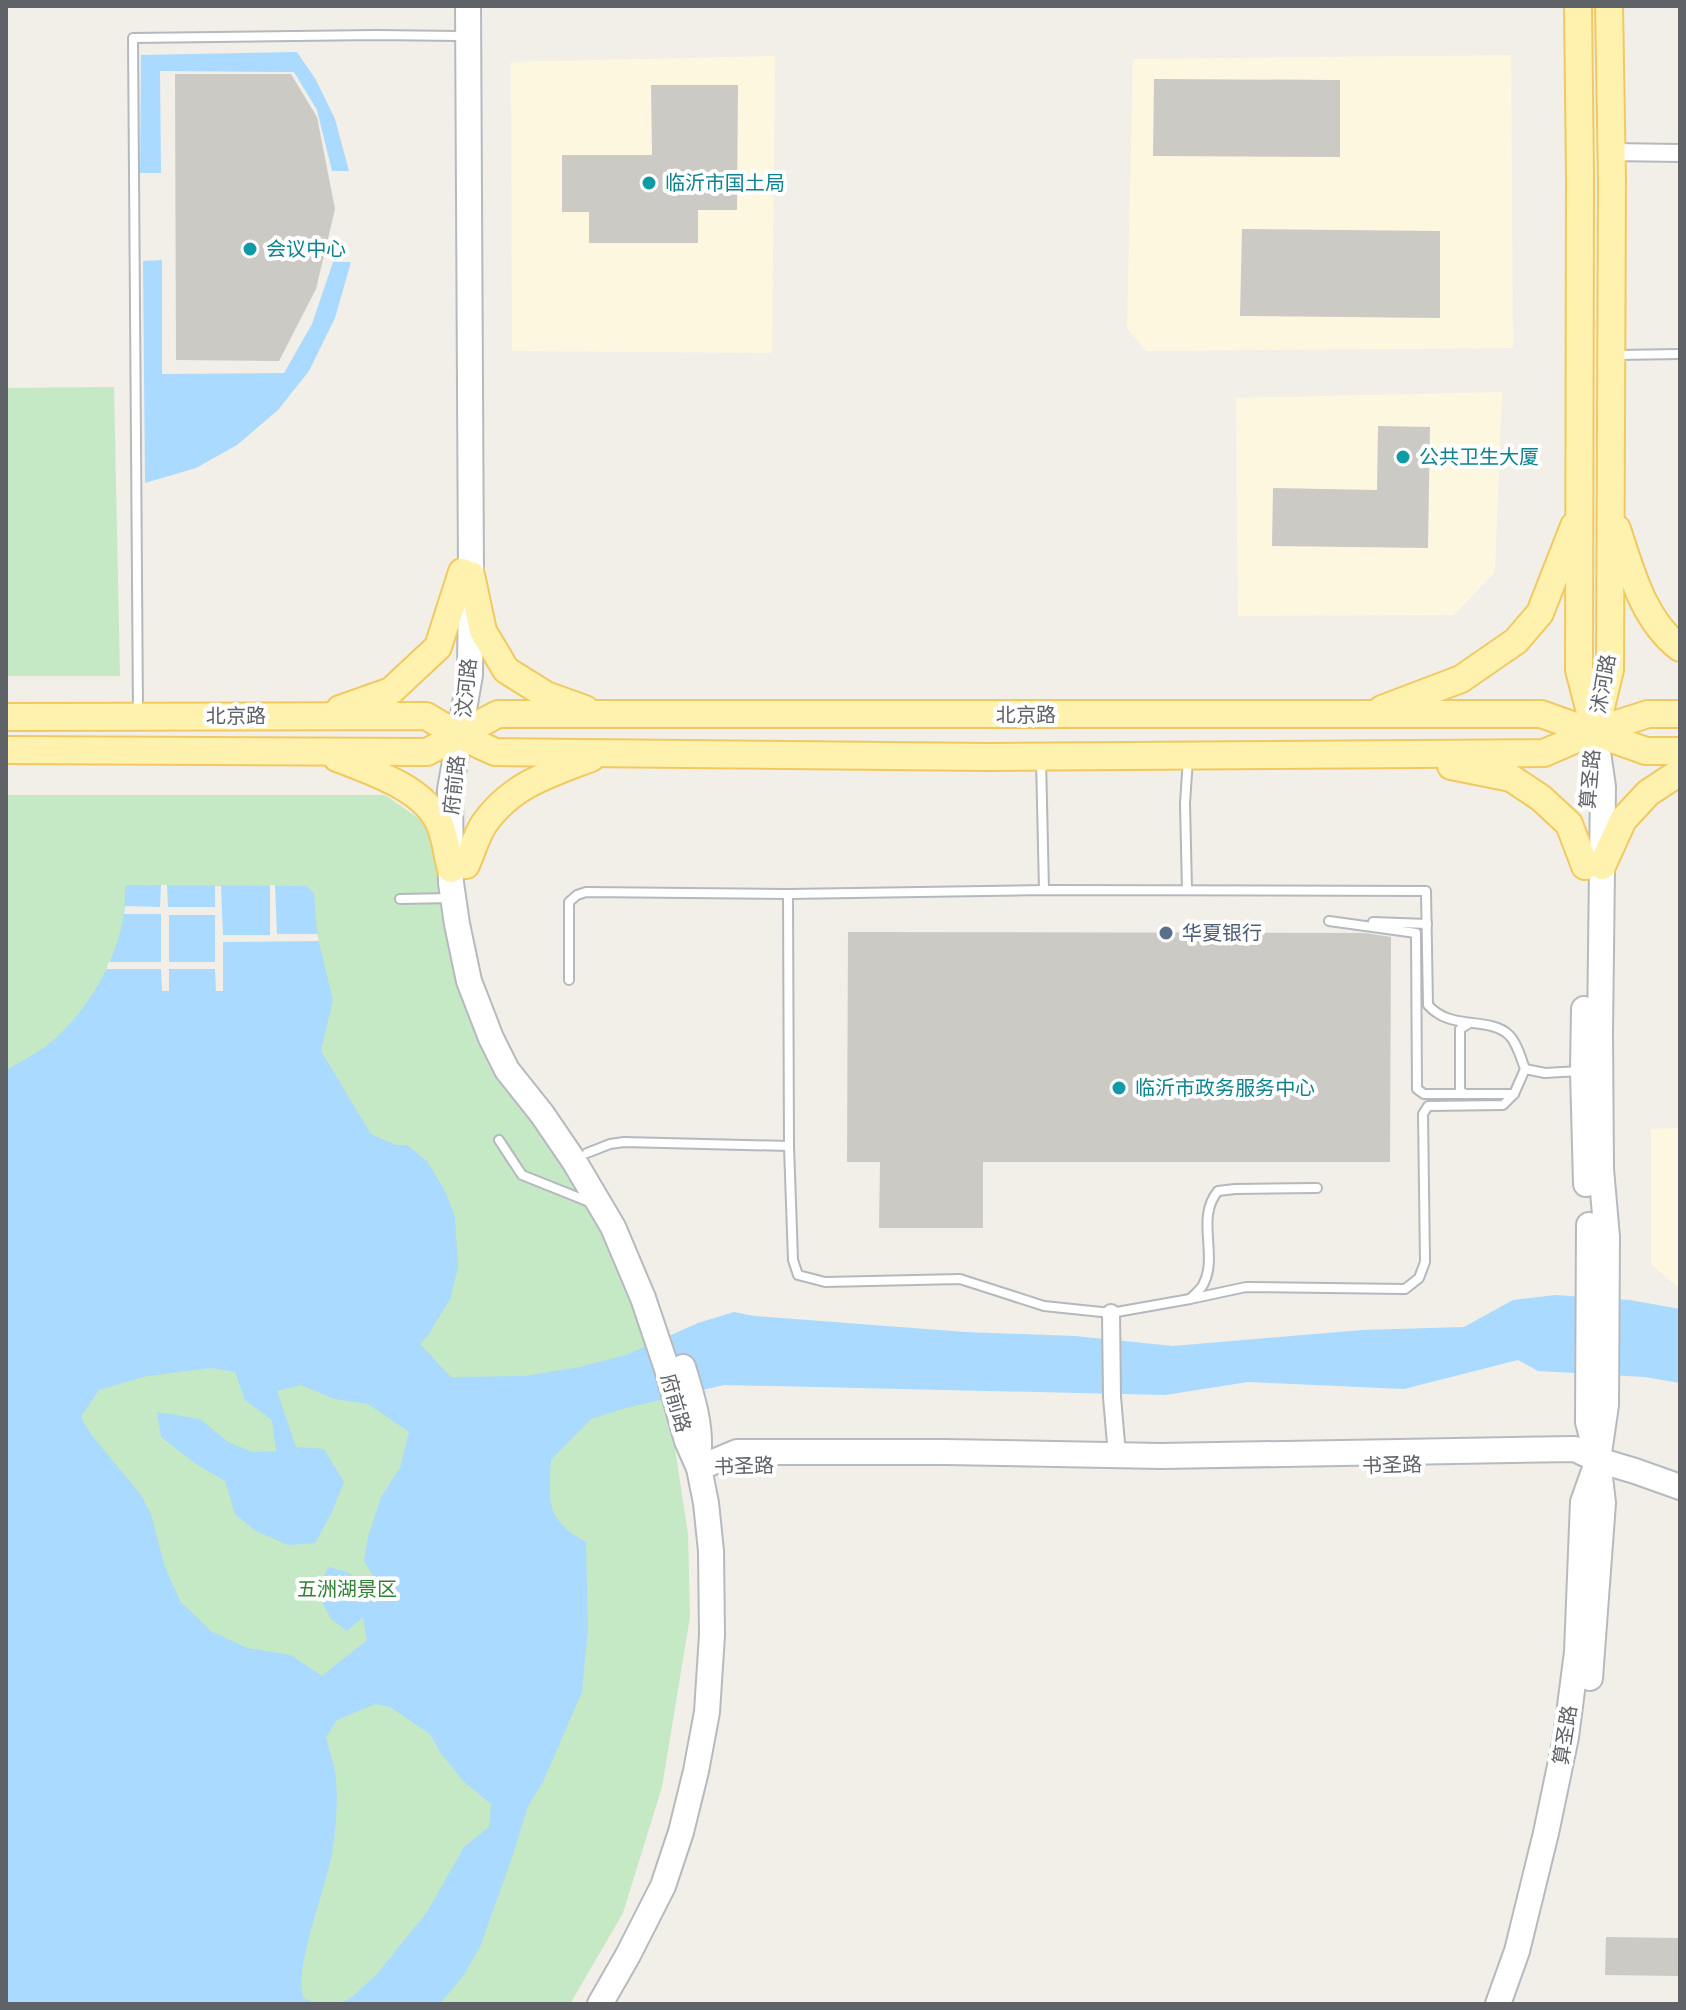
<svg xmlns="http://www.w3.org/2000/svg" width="1686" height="2010" font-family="'DM Sans','Noto Sans SC',sans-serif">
  <rect width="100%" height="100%" fill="#f1efe8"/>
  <g fill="#fef7e0">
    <path d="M 1511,55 L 1513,348 L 1146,351 L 1127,328 L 1133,59 Z"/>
    <path d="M 775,56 L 772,353 L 512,351 L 511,62 Z"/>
    <path d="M 1502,392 L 1495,572 L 1454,615 L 1238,616 L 1236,398 Z"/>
    <path d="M 1680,1128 L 1680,1289 L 1651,1264 L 1651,1129 Z"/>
  </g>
  <g fill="#c5e8c5">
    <path d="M 114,387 L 120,676 L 6,676 L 6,388 Z"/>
    <path d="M 6,795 L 385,795 L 424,822 L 440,873 L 455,974 L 503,1084 L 570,1173 L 591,1215 L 607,1231 L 618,1272 L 638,1312 L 670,1416 L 688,1534 L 690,1617 L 662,1787 L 623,1913 L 570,2004 L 6,2004 Z"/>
  </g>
  <g fill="#aadaff" fill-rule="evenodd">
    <path d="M 297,52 L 316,80 L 335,119 L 349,171 L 332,171 L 317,110 L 294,72 L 160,71 L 161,173 L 140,173 L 141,55 Z"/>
    <path d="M 162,260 L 162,374 L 284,373 L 312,324 L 333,262 L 351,262 L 335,318 L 309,371 L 278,410 L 237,445 L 196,468 L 145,483 L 143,261 Z"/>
    <path d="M 125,885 L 306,886 L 314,893 L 317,934 L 333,1000 L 321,1051 L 371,1134 L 396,1145 L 407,1145 L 427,1161 L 445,1191 L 455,1217 L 458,1268 L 450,1299 L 429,1334 L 420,1344 L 451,1377 L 525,1376 L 580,1367 L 626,1355 L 698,1323 L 734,1312 L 754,1316 L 965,1332 L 1075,1336 L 1173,1346 L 1362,1330 L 1464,1327 L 1513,1300 L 1555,1295 L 1630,1300 L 1680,1309 L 1680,1383 L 1645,1377 L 1538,1371 L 1518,1360 L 1404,1389 L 1248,1382 L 1165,1395 L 724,1385 L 622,1409 L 591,1419 L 551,1460 C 549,1502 545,1520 586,1542 L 588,1629 L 582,1692 L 543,1782 L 528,1806 L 512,1858 L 480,1947 L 463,1976 L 440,2004 L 339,2004 L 352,1997 L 376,1975 L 427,1912 L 464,1847 L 489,1827 L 491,1804 L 463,1781 L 440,1752 L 430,1734 L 390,1707 L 375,1704 L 337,1720 L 326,1737 C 329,1750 335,1765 336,1779 C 338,1804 336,1829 332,1853 C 327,1886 292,1971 304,1998 L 316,2004 L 6,2004 L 6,1070 C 26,1059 47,1048 63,1031 C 90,1004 112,966 121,929 C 125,914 125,900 125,885 ZM 212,1368 L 235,1372 L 245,1400 L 272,1420 L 276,1451 L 252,1452 L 228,1442 L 200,1419 L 157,1412 L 161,1437 L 196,1464 L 225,1481 L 235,1514 L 256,1531 L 288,1545 L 315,1543 L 332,1512 L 344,1482 L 324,1449 L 296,1447 L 277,1391 L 301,1385 L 335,1399 L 368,1404 L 409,1432 L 400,1468 L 381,1497 L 368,1537 L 364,1561 L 378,1584 L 363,1591 L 350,1573 L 329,1567 L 316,1590 L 331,1619 L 347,1631 L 363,1617 L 367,1640 L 322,1676 L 291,1655 L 247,1648 L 211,1631 L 180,1601 L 164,1564 L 151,1514 L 141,1495 L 90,1433 L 81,1417 L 99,1390 L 147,1376 Z"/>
  </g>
  <path fill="#f1efe8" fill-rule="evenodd" d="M 161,885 L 167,885 L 168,907 L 215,907 L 215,886 L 221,886 L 223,935 L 270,935 L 270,885 L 275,885 L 277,934 L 317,934 L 319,941 L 223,942 L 223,991 L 216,991 L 215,969 L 169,969 L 169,991 L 162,991 L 161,969 L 106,969 L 109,962 L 161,962 L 161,914 L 124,914 L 125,906 L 160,907 ZM 169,915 L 215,915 L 215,962 L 169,962 Z"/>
  <g fill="#cccac5">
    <path d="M 175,74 L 291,74 L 317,117 L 335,209 L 316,289 L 279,361 L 176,360 Z"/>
    <path d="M 1154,79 L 1340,80 L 1340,157 L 1153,156 Z"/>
    <path d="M 651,85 L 738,85 L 737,210 L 698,210 L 698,243 L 589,243 L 589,212 L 562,212 L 562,155 L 652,155 Z"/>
    <path d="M 1242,229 L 1440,231 L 1440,318 L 1240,316 Z"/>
    <path d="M 1378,426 L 1430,427 L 1428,548 L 1272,546 L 1273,488 L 1377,490 Z"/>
    <path d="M 848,932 L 1365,933 L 1391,937 L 1390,1162 L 983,1162 L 983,1228 L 879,1228 L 880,1162 L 847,1162 Z"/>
    <path d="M 1606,1937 L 1680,1938 L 1680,1976 L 1605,1975 Z"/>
  </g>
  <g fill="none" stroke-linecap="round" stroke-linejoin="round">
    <defs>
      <g id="lane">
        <path d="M 1616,355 L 1680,354"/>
        <path d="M 138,711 L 133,38 L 376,35 L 459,36"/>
        <path d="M 1041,759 L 1044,890"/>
        <path d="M 1044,890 L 1426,891 L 1428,1005 C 1450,1031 1489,1016 1509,1035 C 1517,1043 1521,1058 1525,1069 L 1514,1094 L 1503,1105 L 1428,1106 L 1423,1114 L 1425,1262 L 1419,1278 L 1405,1289 L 1246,1287 L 1190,1299 L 1111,1313 L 1044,1306 L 960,1279 L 825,1282 L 798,1275 L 793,1260 L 789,1146 L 788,894 Z"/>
        <path d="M 1187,890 L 1185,803 L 1188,759"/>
        <path d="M 400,899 L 451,898"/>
        <path d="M 1329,921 L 1416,933 L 1417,1089 L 1424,1094 L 1514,1094"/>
        <path d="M 1373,922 L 1427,924"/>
        <path d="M 569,980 L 569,902 L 577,895 L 586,892 L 788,894"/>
        <path d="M 1525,1069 L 1545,1073 L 1580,1071"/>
        <path d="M 1465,1094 L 1460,1091 L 1460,1029 L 1468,1024"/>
        <path d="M 499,1140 L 522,1175 L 592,1203"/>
        <path d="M 587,1153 L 610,1144 L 624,1142 L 789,1146"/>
        <path d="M 1190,1299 C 1195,1294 1200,1290 1203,1285 C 1219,1256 1195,1218 1218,1191 L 1235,1189 L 1317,1188"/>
      </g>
      <g id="street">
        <path d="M 1611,152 L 1680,153"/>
        <path d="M 1111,1313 L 1112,1397 L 1117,1455"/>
      </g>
      <g id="secondary">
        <path d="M 468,6 L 471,575 L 470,675 L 450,790 L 451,883 L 457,924 L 469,981 L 491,1038 L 507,1070 L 542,1114 L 574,1161 L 613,1227 L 643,1298 L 667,1369 L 687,1441 L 699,1468 L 706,1503 L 711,1551 L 712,1635 L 707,1712 L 696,1771 L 681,1832 L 663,1886 L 628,1955 L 600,2004"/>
        <path d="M 1584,1009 L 1583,1071 L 1586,1184"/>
        <path d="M 1589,1225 L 1588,1422 L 1598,1460 L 1603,1503 L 1590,1678"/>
        <path d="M 683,1367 C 691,1394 700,1420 699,1448"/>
        <path d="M 699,1468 L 737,1452 L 945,1452 L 1161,1456 L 1575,1449 L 1598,1460 L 1635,1471 L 1680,1487"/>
        <path d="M 1498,2004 L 1517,1951 L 1546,1833 L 1566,1737 L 1577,1652 L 1583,1502 L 1598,1460 L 1606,1405 L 1607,1237 L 1601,1169 L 1600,1033 L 1603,787 L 1595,731"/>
      </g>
      <g id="primary">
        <path d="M 1578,6 L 1580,178 L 1579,670 L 1595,731"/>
        <path d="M 1617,529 C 1631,571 1643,620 1680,648"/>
        <path d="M 471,575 L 483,631 L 506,670 L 546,695 L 585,709"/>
        <path d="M 340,709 L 391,691 L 438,647 L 462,572"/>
        <path d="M 1382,709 L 1461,679 L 1516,641 L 1540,613 L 1574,526"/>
        <path d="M 6,717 L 426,716 L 460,736 L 495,752 L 989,757 L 1544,753 L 1595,731 L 1648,714 L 1680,714"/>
        <path d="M 1596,728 L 1610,670 L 1612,180 L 1609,6"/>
        <path d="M 6,750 L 427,752 L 498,714 L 1541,714 L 1646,751 L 1680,751"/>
        <path d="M 337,758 C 372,772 425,788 440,825 C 446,839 447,855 451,869"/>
        <path d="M 1451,766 L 1511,778 L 1541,798 L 1569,824 L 1585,866"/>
        <path d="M 466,865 C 472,852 476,836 484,824 C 511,785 549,774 591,758"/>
        <path d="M 1602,866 L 1623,820 L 1648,793 L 1680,772"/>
      </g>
    </defs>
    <use href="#lane" stroke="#b5b8bc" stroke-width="12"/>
    <use href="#street" stroke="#b5b8bc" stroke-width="20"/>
    <use href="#secondary" stroke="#b6babf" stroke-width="28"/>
    <use href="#primary" stroke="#f2c960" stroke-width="30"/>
    <use href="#lane" stroke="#fff" stroke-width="8"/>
    <use href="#street" stroke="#fff" stroke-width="16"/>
    <use href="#secondary" stroke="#fff" stroke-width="24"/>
    <use href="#primary" stroke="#fff2af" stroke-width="26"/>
  </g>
  <g fill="#0f9aa8" stroke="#fff" stroke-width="3">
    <circle cx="649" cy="183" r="8"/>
    <circle cx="250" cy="249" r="8"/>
    <circle cx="1403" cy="457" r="8"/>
    <circle cx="1119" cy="1088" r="8"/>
  </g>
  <circle fill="#5c6f8a" stroke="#fff" stroke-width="3" cx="1166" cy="933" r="8"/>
  <g text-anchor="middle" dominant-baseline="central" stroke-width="8" stroke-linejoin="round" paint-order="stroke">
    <g font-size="20" fill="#0d838f" stroke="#fff" text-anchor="start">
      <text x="665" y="183">临沂市国土局</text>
      <text x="266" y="249">会议中心</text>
      <text x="1419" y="457">公共卫生大厦</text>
      <text x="1135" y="1088">临沂市政务服务中心</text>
    </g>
    <g font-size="20" fill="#5f6368" stroke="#fff">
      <text transform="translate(1603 684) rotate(-80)">沭河路</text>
      <text transform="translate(466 688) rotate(-84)">汶河路</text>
      <text x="1026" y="715">北京路</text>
      <text x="236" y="716">北京路</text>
      <text transform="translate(1590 779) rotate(-85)">算圣路</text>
      <text transform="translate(454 785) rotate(-84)">府前路</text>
      <text transform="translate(676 1403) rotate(74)">府前路</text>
      <text transform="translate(1392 1465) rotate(-2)">书圣路</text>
      <text transform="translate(744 1466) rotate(-2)">书圣路</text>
      <text transform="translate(1565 1735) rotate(-81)">算圣路</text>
    </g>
    <g font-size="20" fill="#4e5e75" stroke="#fff" text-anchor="start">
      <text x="1182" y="933">华夏银行</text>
    </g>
    <g font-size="20" fill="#348238" stroke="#fff">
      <text x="347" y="1589">五洲湖景区</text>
    </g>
  </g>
  <rect width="1686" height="2010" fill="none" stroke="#5f6368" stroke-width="16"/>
</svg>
